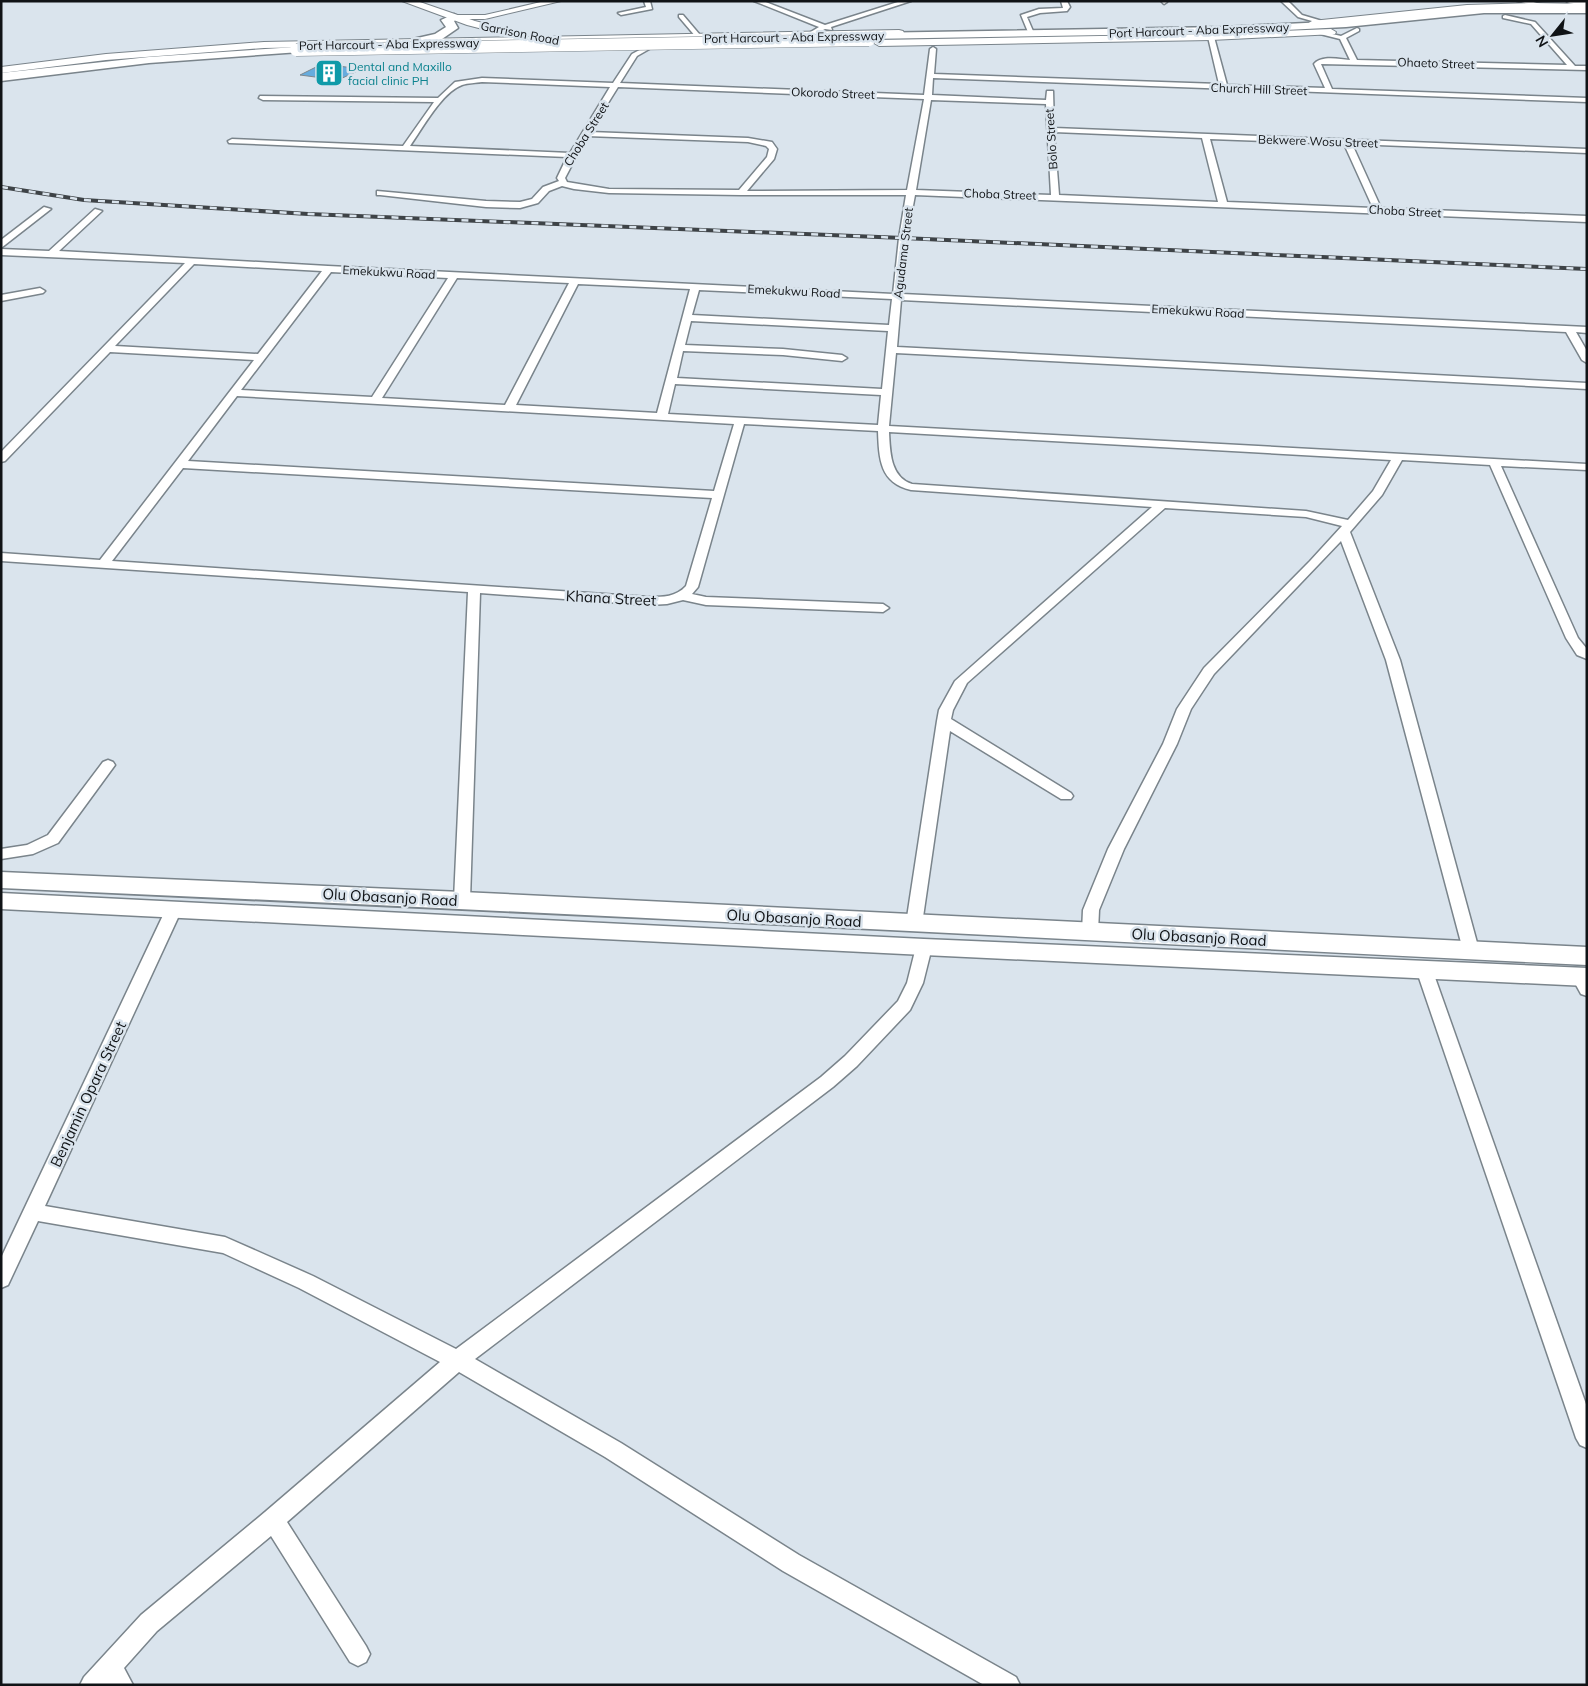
<svg xmlns="http://www.w3.org/2000/svg" width="1588" height="1686" font-family="Mulish,sans-serif">
  <rect width="100%" height="100%" fill="#dae4ed"/>
  <path fill="#66acde" stroke="#7d878e" d="M 322,64 L 362,69 L 338,80 L 300,75 Z"/>
  <g fill="none" stroke-linecap="round" stroke-linejoin="round">
    <defs>
      <g id="minor">
        <path d="M 644,1 L 650,1 L 652,9 L 621,15 L 618,13 L 646,7 Z"/>
        <path d="M 754,1 L 763,1 L 825,25 L 901,1 L 911,1 L 831,27 L 832,30 L 825,29 L 811,36 L 809,35 L 809,33 L 819,27 Z"/>
        <path d="M 1061,1 L 1067,1 L 1070,7 L 1067,11 L 1040,13 L 1027,17 L 1033,31 L 1028,32 L 1021,15 L 1039,9 L 1063,8 Z"/>
        <path d="M 1161,1 L 1167,1 L 1167,2 L 1164,4 Z"/>
        <path d="M 1281,1 L 1288,1 L 1302,15 L 1329,23 L 1326,25 L 1298,17 Z"/>
        <path d="M 1517,1 L 1530,1 L 1547,6 L 1544,8 Z"/>
        <path d="M 1573,1 L 1587,2 L 1587,6 L 1567,3 Z"/>
        <path d="M 679,15 L 683,15 L 700,35 L 700,37 L 696,37 L 679,17 Z"/>
        <path d="M 1505,15 L 1535,22 L 1575,66 L 1587,66 L 1587,70 L 1321,64 L 1332,89 L 1587,98 L 1587,102 L 933,78 L 932,95 L 1046,100 L 1047,91 L 1053,91 L 1054,128 L 1587,149 L 1587,153 L 1352,144 L 1381,208 L 1587,216 L 1587,222 L 915,195 L 907,238 L 902,294 L 1587,327 L 1587,333 L 1576,332 L 1587,351 L 1587,363 L 1582,360 L 1566,332 L 901,300 L 897,347 L 1587,383 L 1587,389 L 896,353 L 889,426 L 1587,464 L 1587,470 L 1501,466 L 1578,638 L 1587,649 L 1587,659 L 1577,655 L 1566,638 L 1490,465 L 1402,460 L 1382,495 L 1350,532 L 1400,660 L 1479,950 L 1477,954 L 1471,956 L 1465,954 L 1463,950 L 1386,660 L 1341,541 L 1214,674 L 1191,709 L 1177,744 L 1124,849 L 1099,910 L 1098,932 L 1096,936 L 1090,938 L 1084,936 L 1082,932 L 1083,910 L 1108,849 L 1163,744 L 1177,709 L 1204,668 L 1310,561 L 1342,526 L 1306,517 L 1165,508 L 967,683 L 953,710 L 951,719 L 1071,793 L 1073,796 L 1071,799 L 1061,799 L 950,731 L 922,924 L 920,928 L 914,930 L 908,928 L 906,924 L 937,721 L 939,710 L 955,681 L 1152,507 L 911,490 C 880,483 879,459 878,431 L 744,424 L 698,587 L 692,594 L 706,597 L 883,604 L 889,608 L 883,612 L 706,605 L 683,600 L 667,604 L 649,605 L 480,593 L 470,900 L 468,904 L 462,906 L 456,904 L 454,900 L 468,592 L 1,561 L 1,553 L 100,560 L 254,360 L 110,352 L 5,461 L 1,462 L 1,452 L 185,263 L 1,255 L 1,249 L 49,251 L 95,209 L 102,211 L 59,251 L 328,266 L 893,294 L 899,238 L 906,195 L 741,195 L 609,193 L 574,189 L 562,186 L 549,191 L 538,203 L 520,208 L 486,207 L 380,195 L 377,195 L 377,191 L 486,201 L 520,202 L 532,199 L 543,187 L 559,181 L 557,178 L 567,157 L 229,143 L 228,141 L 232,139 L 403,146 L 434,102 L 263,100 L 259,98 L 260,96 L 438,98 L 455,82 L 482,78 L 613,83 L 632,54 L 649,45 L 651,46 L 651,48 L 637,56 L 620,83 L 924,95 L 930,49 L 933,47 L 936,49 L 934,74 L 1219,84 L 1208,37 L 1211,35 L 1214,37 L 1227,85 L 1325,88 L 1314,64 C 1321,55 1339,59 1350,60 L 1340,39 L 1316,33 L 1319,31 L 1341,36 L 1357,28 L 1359,29 L 1359,31 L 1346,38 L 1357,60 L 1567,65 L 1531,24 L 1503,18 L 1503,16 ZM 482,82 L 610,87 L 570,153 L 410,146 C 422,129 442,92 462,85 C 468,83 476,83 482,82 ZM 618,87 L 924,99 L 907,190 L 747,191 L 774,159 L 777,149 L 772,142 L 748,138 L 590,132 ZM 931,100 L 1046,104 L 1051,195 L 916,190 ZM 1054,132 L 1202,138 L 1218,202 L 1059,195 ZM 587,136 L 748,142 L 766,146 L 769,149 L 767,157 L 739,190 L 609,189 L 567,182 L 565,178 ZM 1210,139 L 1344,144 L 1373,208 L 1227,202 ZM 194,264 L 322,271 L 258,354 L 115,346 ZM 331,272 L 448,278 L 372,397 L 241,390 ZM 457,278 L 569,283 L 505,405 L 382,398 ZM 578,284 L 690,289 L 657,413 L 516,405 ZM 699,290 L 892,299 L 889,325 L 692,315 ZM 691,321 L 888,331 L 882,389 L 677,378 L 683,351 L 783,355 L 842,361 L 847,358 L 842,355 L 783,349 L 685,345 ZM 675,384 L 881,395 L 878,425 L 668,414 ZM 237,396 L 734,424 L 714,491 L 188,461 ZM 889,432 L 1391,460 L 1373,491 L 1348,520 L 1306,511 L 912,484 C 890,477 890,451 889,432 ZM 183,468 L 712,498 L 686,586 C 676,597 663,597 649,597 L 112,561 Z"/>
        <path d="M 44,207 L 51,209 L 1,248 L 1,240 Z"/>
        <path d="M 40,288 L 45,291 L 43,293 L 1,301 L 1,295 Z"/>
        <path d="M 108,760 L 113,762 L 115,765 L 58,843 L 33,854 L 1,859 L 1,849 L 27,845 L 48,835 L 103,762 Z"/>
        <path d="M 174,903 L 180,905 L 182,909 L 45,1206 L 225,1237 L 313,1276 L 456,1349 L 821,1077 L 845,1056 L 898,1001 L 907,983 L 916,947 L 918,943 L 924,941 L 930,943 L 932,947 L 923,983 L 910,1010 L 857,1066 L 833,1087 L 475,1359 L 621,1443 L 799,1555 L 1016,1677 L 1020,1685 L 984,1685 L 783,1571 L 605,1457 L 459,1372 L 287,1522 L 366,1646 L 370,1654 L 366,1662 L 358,1666 L 350,1662 L 271,1536 L 157,1631 L 124,1668 L 133,1685 L 80,1685 L 84,1677 L 141,1615 L 265,1512 L 440,1362 L 299,1288 L 223,1253 L 38,1221 L 8,1285 L 1,1288 L 1,1258 L 166,909 L 168,905 Z"/>
        <path d="M 1424,963 L 1430,965 L 1432,969 L 1587,1407 L 1587,1448 L 1580,1445 L 1576,1438 L 1416,969 L 1418,965 Z"/>
        <path d="M 1579,970 L 1585,972 L 1587,975 L 1587,996 L 1581,994 L 1571,976 L 1573,972 Z"/>
      </g>
      <path id="tertiary" d="M 545,1 L 561,1 L 485,19 L 454,19 L 450,17 L 454,15 L 485,15 Z"/>
      <g id="secondary">
        <path d="M 1,872 L 462,892 L 1587,947 L 1587,965 C 1058,939 530,911 1,888 Z"/>
        <path d="M 1,893 L 924,939 L 1587,968 L 1587,986 L 924,955 L 1,909 Z"/>
      </g>
      <g id="primary">
        <path d="M 402,1 L 417,1 L 475,21 L 506,29 L 507,31 L 502,34 L 467,25 Z"/>
        <path d="M 1532,3 L 1587,4 L 1587,10 L 1467,11 L 1312,27 L 1307,24 L 1312,21 L 1467,5 Z"/>
        <path d="M 1331,29 L 1336,32 L 1335,34 L 1211,40 L 879,46 L 874,43 L 879,40 L 1211,34 Z"/>
        <path d="M 899,30 L 903,31 L 904,33 L 903,35 L 264,48 L 106,60 L 1,73 L 1,67 L 106,54 L 264,42 Z"/>
      </g>
      <g id="trunk">
        <path d="M 1484,7 L 1587,7 L 1587,13 L 1484,13 L 1346,27 L 1223,33 L 867,39 L 861,36 L 867,33 L 1223,27 L 1346,21 Z"/>
        <path d="M 454,14 L 459,17 L 454,21 L 458,28 L 442,39 L 417,44 L 411,41 L 413,39 L 435,34 L 446,27 L 441,20 Z"/>
        <path d="M 296,47 L 302,50 L 300,52 L 149,63 L 1,81 L 1,73 L 149,57 Z"/>
      </g>
    </defs>
    <use href="#minor" stroke="#7a848b" stroke-width="3"/>
    <use href="#tertiary" stroke="#7a848b" stroke-width="2"/>
    <use href="#secondary" stroke="#7a848b" stroke-width="3"/>
    <use href="#primary" stroke="#7a848b" stroke-width="2"/>
    <use href="#trunk" stroke="#7a848b" stroke-width="3"/>
    <use href="#minor" fill="#fff" fill-rule="evenodd"/>
    <use href="#tertiary" fill="#fff" fill-rule="evenodd"/>
    <use href="#secondary" fill="#fff" fill-rule="evenodd"/>
    <use href="#primary" fill="#fff" fill-rule="evenodd"/>
    <use href="#trunk" fill="#fff" fill-rule="evenodd"/>
    <defs>
      <path id="rail" d="M 1,187 L 84,200 L 308,214 L 903,238 L 1587,269"/>
    </defs>
    <use href="#rail" stroke="#3e4347" stroke-width="4"/>
    <use href="#rail" stroke="#dae4ed" stroke-width="2.5" stroke-dasharray="7" stroke-linecap="butt"/>
    <defs>
      <path id="trunk-bridge" d="M 296,50 L 869,40"/>
    </defs>
    <use href="#trunk-bridge" stroke="#7a848b" stroke-width="13" stroke-linecap="butt"/>
    <use href="#trunk-bridge" stroke="#fff" stroke-width="12"/>
  </g>
  <defs>
    <symbol id="building-square" viewBox="-11 -11 22 22"><rect x="-9" y="-9" width="18" height="18" rx="4" fill="#0f9aa8" stroke="#dae4ed"/><path d="M-4-6H4V6H1V3H-1V6H-4ZM-2.5-4.3h1.7v1.8h-1.7ZM.8-4.3h1.7v1.8H.8ZM-2.5-1h1.7V.8h-1.7ZM.8-1h1.7V.8H.8Z" fill="#fff"/></symbol>
  </defs>
  <g fill-rule="evenodd">
    <use href="#building-square" x="313" y="57" width="32" height="32"/>
  </g>
  <g text-anchor="middle" dominant-baseline="central" stroke-width="5" stroke-linejoin="round" paint-order="stroke">
    <g font-size="12" fill="#101316" stroke="#dae4ed">
      <text transform="translate(1199 30) rotate(-2)">Port Harcourt - Aba Expressway</text>
      <text transform="translate(520 33) rotate(11)">Garrison Road</text>
      <text transform="translate(794 37) rotate(-1)">Port Harcourt - Aba Expressway</text>
      <text transform="translate(389 44) rotate(-1)">Port Harcourt - Aba Expressway</text>
      <text transform="translate(1436 63) rotate(2)">Ohaeto Street</text>
      <text transform="translate(1259 89) rotate(2)">Church Hill Street</text>
      <text transform="translate(833 93) rotate(2)">Okorodo Street</text>
      <text transform="translate(586 134) rotate(-58)">Choba Street</text>
      <text transform="translate(1051 139) rotate(-94)">Bolo Street</text>
      <text transform="translate(1318 141) rotate(2)">Bekwere Wosu Street</text>
      <text transform="translate(1000 194) rotate(2)">Choba Street</text>
      <text transform="translate(1405 211) rotate(3)">Choba Street</text>
      <text transform="translate(903 253) rotate(-83)">Agudama Street</text>
      <text transform="translate(389 272) rotate(3)">Emekukwu Road</text>
      <text transform="translate(794 291) rotate(3)">Emekukwu Road</text>
      <text transform="translate(1198 311) rotate(3)">Emekukwu Road</text>
    </g>
    <g font-size="12" fill="#0d838f" stroke="#dae4ed" text-anchor="start">
      <text x="348" y="66">Dental and Maxillo<tspan x="348" dy="14">facial clinic PH</tspan></text>
    </g>
    <g font-size="15" fill="#101316" stroke="#dae4ed">
      <text transform="translate(611 598) rotate(3)">Khana Street</text>
      <text transform="translate(390 897) rotate(3)">Olu Obasanjo Road</text>
      <text transform="translate(794 918) rotate(3)">Olu Obasanjo Road</text>
      <text transform="translate(1199 937) rotate(3)">Olu Obasanjo Road</text>
      <text transform="translate(88 1094) rotate(-65)">Benjamin Opara Street</text>
    </g>
  </g>
  <rect width="1588" height="1686" fill="none" stroke="#101316" stroke-width="5"/>
  <g transform="translate(1553 35) rotate(240)" stroke="#dae4ed" stroke-width="4" paint-order="stroke">
  <path d="M0-4L9 19L0 12L-9 19Z" fill="#101316"/>
  <text y="-8" font-size="14" font-weight="bold" text-anchor="middle" fill="#101316">N</text>
  </g>
</svg>
